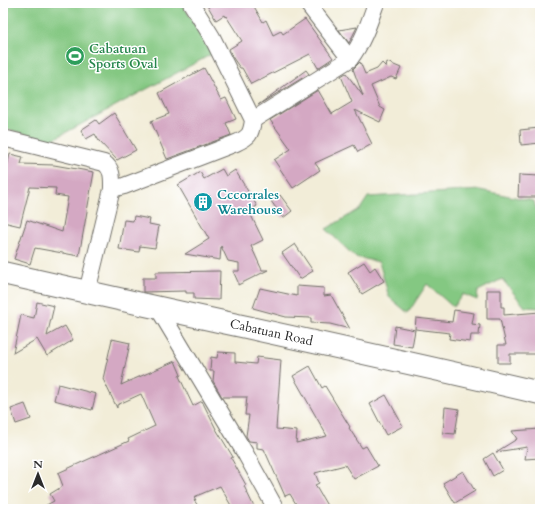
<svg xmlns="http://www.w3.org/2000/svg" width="543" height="512" font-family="Cardo,serif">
  <rect width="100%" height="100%" fill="#fff"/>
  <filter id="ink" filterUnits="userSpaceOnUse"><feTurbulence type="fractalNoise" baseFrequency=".025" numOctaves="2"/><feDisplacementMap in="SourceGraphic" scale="8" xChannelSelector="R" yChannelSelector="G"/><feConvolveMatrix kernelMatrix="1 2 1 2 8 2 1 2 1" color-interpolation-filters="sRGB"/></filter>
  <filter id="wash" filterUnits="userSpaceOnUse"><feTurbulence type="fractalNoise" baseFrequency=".012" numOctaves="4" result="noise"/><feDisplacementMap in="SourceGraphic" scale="16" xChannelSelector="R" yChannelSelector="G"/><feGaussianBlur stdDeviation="0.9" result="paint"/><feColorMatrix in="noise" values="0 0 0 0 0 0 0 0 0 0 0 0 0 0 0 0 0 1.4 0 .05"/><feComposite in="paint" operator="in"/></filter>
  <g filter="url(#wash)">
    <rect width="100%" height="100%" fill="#f2edd8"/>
    <g fill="#84c882" stroke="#587a56">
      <path d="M 3,3 L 182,3 L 212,54 L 50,141 L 3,128 Z"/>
      <path d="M 480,190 L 534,201 L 540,223 L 540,308 L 525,307 L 502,279 L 478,291 L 477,300 L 463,294 L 453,307 L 427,284 L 408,313 L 389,297 L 379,262 L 355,257 L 326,229 L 360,209 L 368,197 Z"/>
    </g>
    <g id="blocks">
      <g fill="#d4a8c3">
        <path d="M 206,3 L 252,3 L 263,22 L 266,20 L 273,35 L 281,31 L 283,34 L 305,19 L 333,58 L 318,68 L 310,54 L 251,84 L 242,68 L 240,68 L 233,58 L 229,49 L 242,41 L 226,16 L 225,17 L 224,15 L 216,20 Z"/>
        <path d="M 357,27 L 349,43 L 339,30 Z"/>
        <path d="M 360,62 L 365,74 L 377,69 L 382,63 L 386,67 L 387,62 L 401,68 L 396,79 L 391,77 L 371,86 L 380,107 L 385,110 L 380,122 L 355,110 L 372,144 L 358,152 L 354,145 L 315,163 L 320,170 L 293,188 L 274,160 L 291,149 L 270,120 L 318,90 L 332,114 L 352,102 L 341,76 L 346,73 L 363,96 L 353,69 Z"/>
        <path d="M 204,68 L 221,100 L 226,98 L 236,119 L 226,123 L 231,135 L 167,159 L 151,121 L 169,114 L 159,93 Z"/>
        <path d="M 306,70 L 309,74 L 258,105 Z"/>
        <path d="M 114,113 L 136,150 L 117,160 L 99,141 L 95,134 L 86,139 L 81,130 L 96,120 L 99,124 Z"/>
        <path d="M 539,128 L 540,143 L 521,145 L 520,130 Z"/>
        <path d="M 10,154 L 23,157 L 21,164 L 54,165 L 94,172 L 79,256 L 35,248 L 30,264 L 14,259 L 27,220 L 62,232 L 68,197 L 55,195 L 56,188 L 30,187 L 20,226 L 3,222 L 3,183 Z"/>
        <path d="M 222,169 L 226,176 L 235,170 L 257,206 L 249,211 L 263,240 L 251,246 L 262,270 L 268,270 L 238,285 L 238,282 L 233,271 L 239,271 L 239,263 L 228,261 L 221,246 L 220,260 L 185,254 L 209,239 L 178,185 L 200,172 L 204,179 Z"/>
        <path d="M 519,175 L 540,176 L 540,197 L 518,197 Z"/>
        <path d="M 280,195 L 292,211 L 283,218 L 271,201 Z"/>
        <path d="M 134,216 L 150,219 L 149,224 L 159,226 L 155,248 L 140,246 L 139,252 L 119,249 L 124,220 L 133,221 Z"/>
        <path d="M 295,244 L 313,271 L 300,279 L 282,253 Z"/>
        <path d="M 364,262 L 370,271 L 375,267 L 384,281 L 362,294 L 348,272 Z"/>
        <path d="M 220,271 L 219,300 L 194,299 L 194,293 L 186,293 L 186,291 L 143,292 L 143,278 L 156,278 L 156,272 Z"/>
        <path d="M 297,286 L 324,288 L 324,296 L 331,295 L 350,329 L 330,324 L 311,323 L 311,318 L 286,317 L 253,308 L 260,288 L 297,296 Z"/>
        <path d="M 487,290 L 501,290 L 501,307 L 504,307 L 504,315 L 540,312 L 540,354 L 510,354 L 510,363 L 498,363 L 498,345 L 506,345 L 500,319 L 487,319 Z"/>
        <path d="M 37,302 L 54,306 L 47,336 L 65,326 L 73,340 L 47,356 L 37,339 L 13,353 L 21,315 L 34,318 Z"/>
        <path d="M 454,310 L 474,313 L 472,324 L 480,325 L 479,335 L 471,335 L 470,342 L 449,339 L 450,333 L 415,329 L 416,318 L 452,322 Z"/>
        <path d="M 395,326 L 415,330 L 412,347 L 393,344 Z"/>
        <path d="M 112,339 L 130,343 L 121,385 L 175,361 L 181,375 L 179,376 L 193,406 L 202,401 L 216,429 L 233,457 L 231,458 L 246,485 L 244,486 L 255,509 L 233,509 L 220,486 L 194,497 L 196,500 L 194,500 L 200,509 L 39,509 L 54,501 L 50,494 L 63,486 L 58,473 L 129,441 L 128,439 L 155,426 L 141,394 L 117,405 L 117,408 L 103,379 Z"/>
        <path d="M 218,352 L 235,353 L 235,362 L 256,364 L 257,357 L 281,360 L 276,429 L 297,431 L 296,443 L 327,436 L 293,376 L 310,366 L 322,388 L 325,386 L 350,427 L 349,428 L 362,448 L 366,446 L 378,466 L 354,479 L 345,465 L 315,473 L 319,483 L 315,485 L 329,509 L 299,509 L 290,494 L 285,496 L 264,449 L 257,448 L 257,442 L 249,441 L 246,436 L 249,415 L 245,415 L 247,397 L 222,397 L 213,381 L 214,371 L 210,371 L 211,357 L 217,358 Z"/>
        <path d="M 58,384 L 96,394 L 92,410 L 54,400 Z"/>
        <path d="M 386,395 L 403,426 L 386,435 L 370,404 Z"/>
        <path d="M 25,404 L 31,419 L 16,424 L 11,409 Z"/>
        <path d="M 445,407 L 459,409 L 455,434 L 443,433 Z"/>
        <path d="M 540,429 L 540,458 L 525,459 L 527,447 L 496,452 L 517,439 L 512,431 Z"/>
        <path d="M 493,453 L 503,470 L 493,476 L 484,459 Z"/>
        <path d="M 463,471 L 475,491 L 455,503 L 443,483 Z"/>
      </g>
    </g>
  </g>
  <g filter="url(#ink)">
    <use href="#blocks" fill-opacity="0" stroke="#716f68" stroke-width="1"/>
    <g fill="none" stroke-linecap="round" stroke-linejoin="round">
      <defs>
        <g id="minor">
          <path d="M 307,3 L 350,59"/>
          <path d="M 253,120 L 350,59 C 363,42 369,23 376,3"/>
          <path d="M 3,138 L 104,163 C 113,169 112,179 112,189 L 87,292"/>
          <path d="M 112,189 L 124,186 L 236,143 C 249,137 251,135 253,120 L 212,37 L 191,3"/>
          <path d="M 158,308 L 245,453 L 276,509"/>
        </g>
        <g id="trunk">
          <path id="s1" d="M 3,273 C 182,314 361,351 540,393"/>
        </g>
      </defs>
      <use href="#minor" stroke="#716f68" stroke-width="18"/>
      <use href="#trunk" stroke="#716f68" stroke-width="24"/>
      <use href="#minor" stroke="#fff" stroke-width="16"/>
      <use href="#trunk" stroke="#fff" stroke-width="22"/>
    </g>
  </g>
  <defs>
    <symbol id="stadium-disc" viewBox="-11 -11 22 22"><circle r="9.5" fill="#2e9e5b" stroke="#fff"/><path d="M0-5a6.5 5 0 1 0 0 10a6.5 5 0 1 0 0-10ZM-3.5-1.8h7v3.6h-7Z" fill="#fff"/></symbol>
    <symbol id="building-disc" viewBox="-11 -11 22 22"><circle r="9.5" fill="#0f9aa8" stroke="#fff"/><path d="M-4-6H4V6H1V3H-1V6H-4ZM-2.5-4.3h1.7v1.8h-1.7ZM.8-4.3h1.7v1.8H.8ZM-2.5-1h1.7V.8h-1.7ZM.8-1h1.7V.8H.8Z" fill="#fff"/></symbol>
  </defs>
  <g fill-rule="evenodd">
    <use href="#stadium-disc" x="64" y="45" width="22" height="22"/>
    <use href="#building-disc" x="192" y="191" width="22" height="22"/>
  </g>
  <g text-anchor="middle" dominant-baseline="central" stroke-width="3" stroke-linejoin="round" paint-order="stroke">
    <g font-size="13" font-weight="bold" fill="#27864d" stroke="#fff" text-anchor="start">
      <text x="89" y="49">Cabatuan<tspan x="89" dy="15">Sports Oval</tspan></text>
    </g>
    <g font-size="13" font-weight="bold" fill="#0d838f" stroke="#fff" text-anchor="start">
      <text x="217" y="195">Cccorrales<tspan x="217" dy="15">Warehouse</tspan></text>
    </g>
    <g font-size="13" fill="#2b2b2b" stroke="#fff">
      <text stroke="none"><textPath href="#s1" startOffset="275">Cabatuan Road</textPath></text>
    </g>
  </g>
  <rect width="543" height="512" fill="none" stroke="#fff" stroke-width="16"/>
  <g transform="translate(38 474)" stroke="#ffffff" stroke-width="3" paint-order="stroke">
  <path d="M0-3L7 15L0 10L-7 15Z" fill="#2b2b2b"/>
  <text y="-6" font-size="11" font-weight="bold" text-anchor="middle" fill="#2b2b2b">N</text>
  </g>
</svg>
